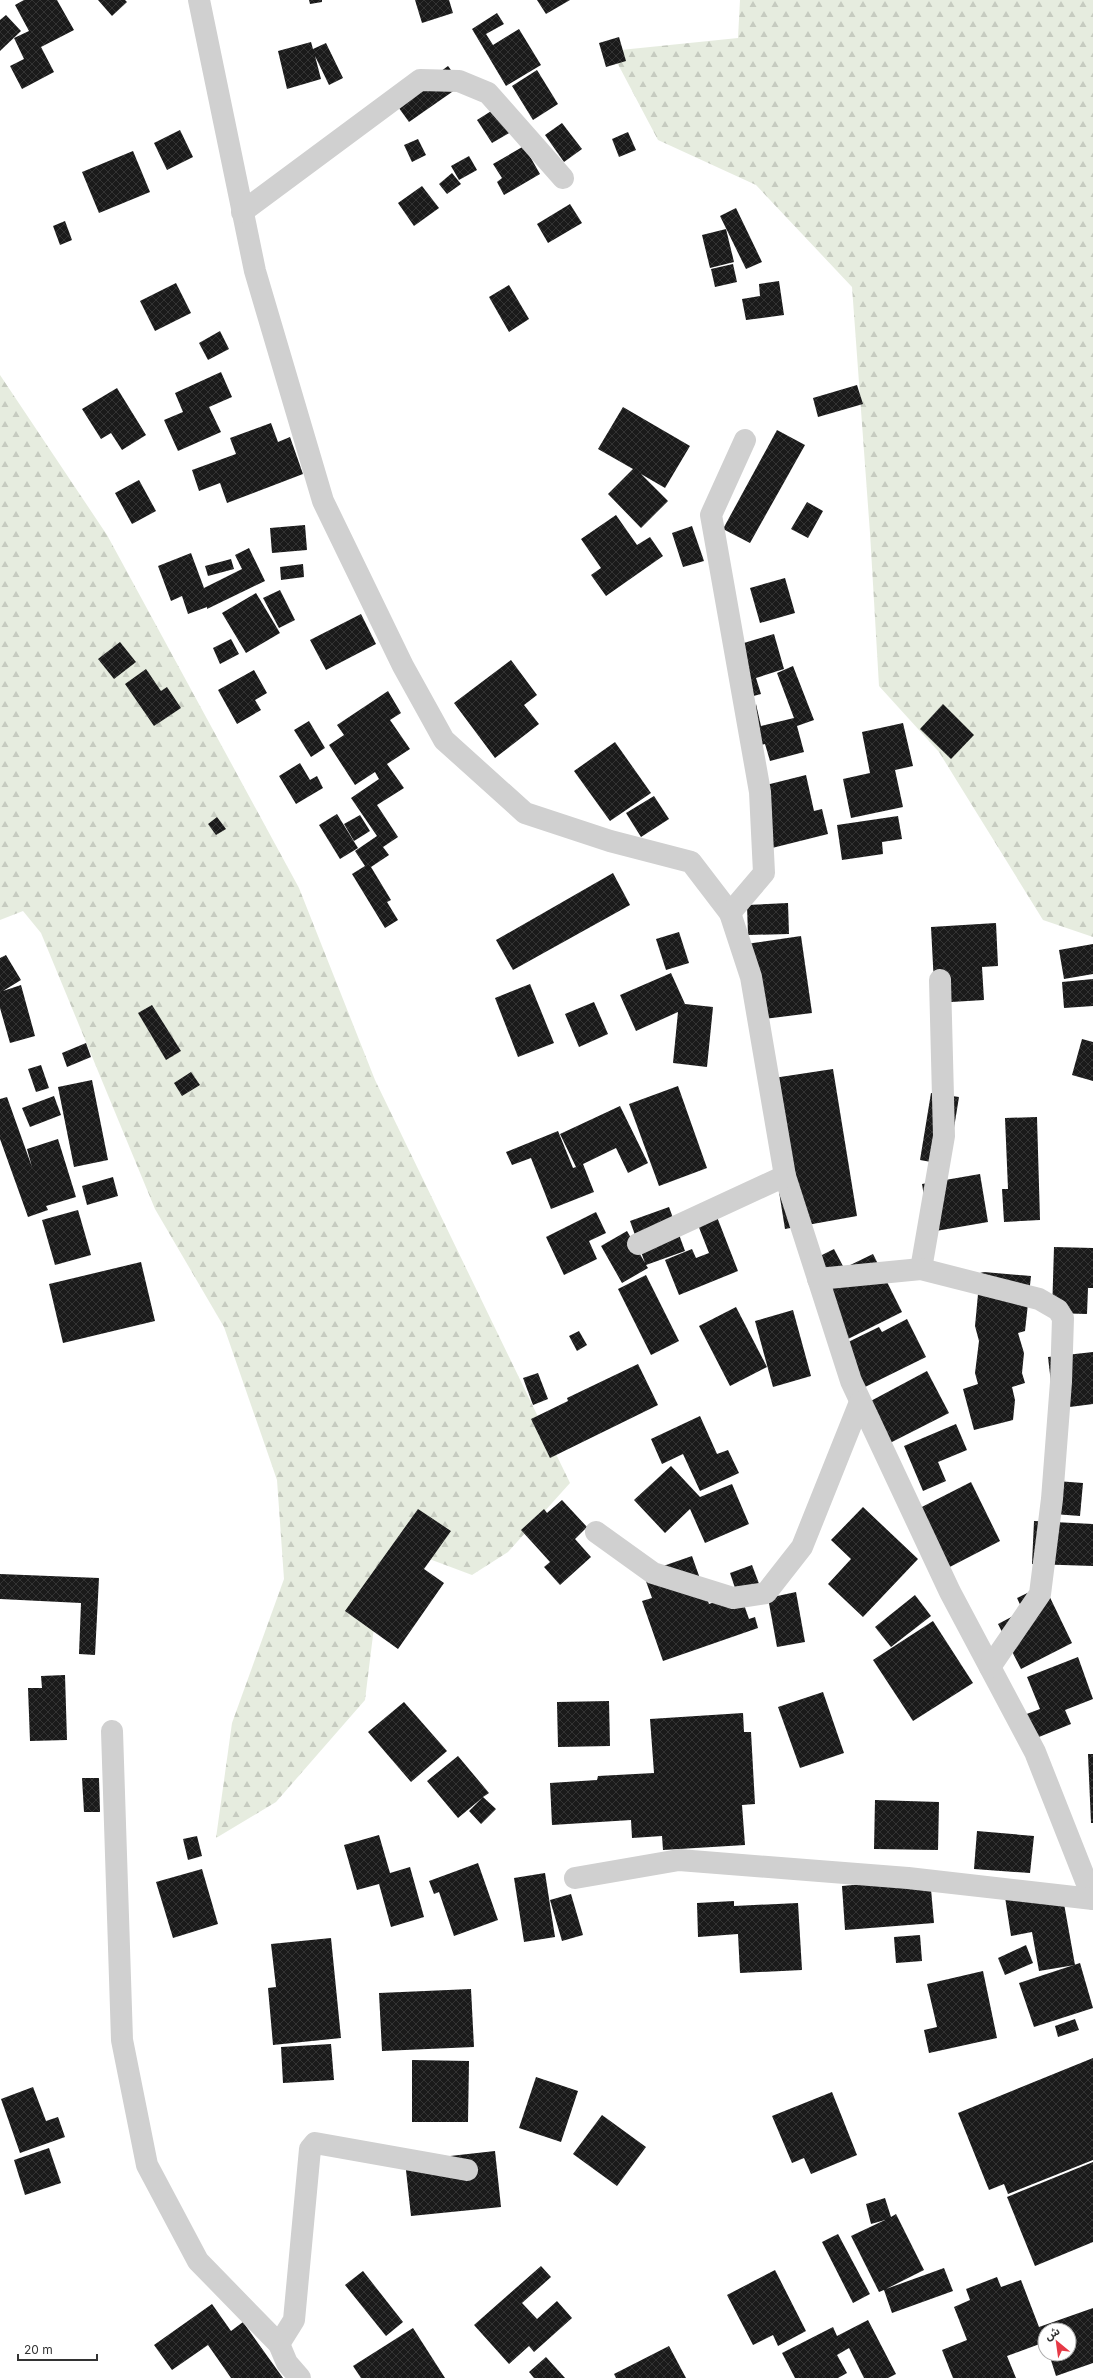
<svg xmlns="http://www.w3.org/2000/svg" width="1093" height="2378" font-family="Inter,'Noto Sans Arabic',sans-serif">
  <defs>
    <pattern id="forest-firs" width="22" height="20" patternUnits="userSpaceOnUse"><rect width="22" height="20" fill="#e6ecdf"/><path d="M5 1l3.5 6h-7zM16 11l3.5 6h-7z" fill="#c6cbc0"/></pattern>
    <pattern id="building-cross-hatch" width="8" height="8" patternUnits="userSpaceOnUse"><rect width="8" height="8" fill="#1a1a1a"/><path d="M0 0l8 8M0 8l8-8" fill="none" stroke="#333"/></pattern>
  </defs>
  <rect width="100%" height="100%" fill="#fff"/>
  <g fill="url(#forest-firs)">
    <path d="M 740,0 L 1093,0 L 1093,937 L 1043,920 L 939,752 L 879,686 L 870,533 L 852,287 L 756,185 L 658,140 L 611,51 L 738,38 Z"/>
    <path d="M 0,375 L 107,535 L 299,888 L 375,1080 L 570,1483 L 508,1552 L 472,1575 L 424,1557 L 375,1619 L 365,1700 L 276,1802 L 216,1838 L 232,1723 L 284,1579 L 277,1480 L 224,1327 L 155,1209 L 41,933 L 23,911 L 0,920 Z"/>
  </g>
  <g fill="url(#building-cross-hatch)">
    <path d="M 24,0 L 57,0 L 74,30 L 41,47 L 54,72 L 22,89 L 10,66 L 24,59 L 14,38 L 29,31 L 15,5 Z"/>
    <path d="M 98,0 L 125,0 L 127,2 L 112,16 Z"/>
    <path d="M 309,0 L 322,0 L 322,2 L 310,4 Z"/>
    <path d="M 415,0 L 449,0 L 453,13 L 422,23 Z"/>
    <path d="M 537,0 L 570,0 L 546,14 Z"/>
    <path d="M 497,13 L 504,24 L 486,34 L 493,45 L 519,29 L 541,65 L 506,86 L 472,29 Z"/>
    <path d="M 6,15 L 21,31 L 0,51 L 0,20 Z"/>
    <path d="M 619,37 L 626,61 L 606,67 L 599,43 Z"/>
    <path d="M 311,42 L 313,49 L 326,43 L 343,78 L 329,85 L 315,56 L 321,79 L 287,89 L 278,51 Z"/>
    <path d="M 448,66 L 462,85 L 409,122 L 396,104 Z"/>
    <path d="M 537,70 L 558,104 L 533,120 L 512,86 Z"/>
    <path d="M 496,108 L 511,132 L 492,143 L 477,120 Z"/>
    <path d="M 562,123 L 582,149 L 564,162 L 545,135 Z"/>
    <path d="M 180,130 L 193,157 L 167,170 L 154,143 Z"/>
    <path d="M 628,132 L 636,150 L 619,157 L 612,139 Z"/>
    <path d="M 418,139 L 426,155 L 412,162 L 404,145 Z"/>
    <path d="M 524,146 L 540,174 L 504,195 L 497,182 L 502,178 L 493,164 Z"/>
    <path d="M 133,151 L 150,192 L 99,213 L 82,172 Z"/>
    <path d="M 469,156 L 477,170 L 459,180 L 451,166 Z"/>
    <path d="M 452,173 L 461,184 L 447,194 L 439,184 Z"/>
    <path d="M 422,186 L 439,208 L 414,226 L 398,203 Z"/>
    <path d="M 570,204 L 582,223 L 548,243 L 537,224 Z"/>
    <path d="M 736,208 L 762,262 L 746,269 L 720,216 Z"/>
    <path d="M 65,221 L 72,240 L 60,245 L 53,226 Z"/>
    <path d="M 726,229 L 734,262 L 710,268 L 702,235 Z"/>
    <path d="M 733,264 L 737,282 L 715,287 L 711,269 Z"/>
    <path d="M 779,281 L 784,315 L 746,320 L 742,299 L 760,296 L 759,284 Z"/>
    <path d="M 176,283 L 191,313 L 155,331 L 140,301 Z"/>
    <path d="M 509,285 L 529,319 L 509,332 L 489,297 Z"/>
    <path d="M 220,331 L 229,349 L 208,360 L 199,343 Z"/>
    <path d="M 221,372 L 232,397 L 209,407 L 221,432 L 178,451 L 164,420 L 183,412 L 175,393 Z"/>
    <path d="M 857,385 L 863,404 L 818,417 L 813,398 Z"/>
    <path d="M 117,388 L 146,435 L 122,450 L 111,433 L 101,439 L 82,409 Z"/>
    <path d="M 623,407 L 690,446 L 665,488 L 641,474 L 668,501 L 641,528 L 608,494 L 633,469 L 598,449 Z"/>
    <path d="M 271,423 L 278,442 L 290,437 L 303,474 L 227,503 L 220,483 L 199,491 L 192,470 L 236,454 L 230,438 Z"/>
    <path d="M 777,430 L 805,445 L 750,543 L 723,529 Z"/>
    <path d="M 139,480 L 156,511 L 132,524 L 115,493 Z"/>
    <path d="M 807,502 L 823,511 L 808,538 L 791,529 Z"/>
    <path d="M 616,515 L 637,545 L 650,537 L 663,556 L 606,596 L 591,575 L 601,568 L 581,539 Z"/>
    <path d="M 305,525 L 307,550 L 272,553 L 270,528 Z"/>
    <path d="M 692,526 L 704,561 L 683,567 L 672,533 Z"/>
    <path d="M 249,548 L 265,581 L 207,609 L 207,607 L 188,614 L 182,596 L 171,601 L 158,566 L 191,553 L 204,588 L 242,569 L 235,555 Z"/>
    <path d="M 231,559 L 234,569 L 208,576 L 205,566 Z"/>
    <path d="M 303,564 L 304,577 L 281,580 L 280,567 Z"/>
    <path d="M 785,578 L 795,613 L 760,623 L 750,588 Z"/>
    <path d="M 280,590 L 295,620 L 279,628 L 263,598 Z"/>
    <path d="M 256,593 L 280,633 L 246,653 L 222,613 Z"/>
    <path d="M 361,614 L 376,644 L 326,670 L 310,640 Z"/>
    <path d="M 774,634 L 784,669 L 756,678 L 761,694 L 742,699 L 727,648 Z"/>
    <path d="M 231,639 L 239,654 L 220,664 L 213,648 Z"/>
    <path d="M 120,642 L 136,662 L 114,679 L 98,659 Z"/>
    <path d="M 511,660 L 537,695 L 524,705 L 539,724 L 495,758 L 454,703 Z"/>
    <path d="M 793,666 L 814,720 L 797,726 L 804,752 L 770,761 L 765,744 L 749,748 L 756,704 L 761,726 L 794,718 L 777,673 Z"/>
    <path d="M 146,669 L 161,691 L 167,687 L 181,708 L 154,726 L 125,684 Z"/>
    <path d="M 254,670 L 267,693 L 255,700 L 261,710 L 237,724 L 218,690 Z"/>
    <path d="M 388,691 L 401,713 L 390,720 L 410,749 L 387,764 L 404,788 L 377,805 L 398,837 L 383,847 L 389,855 L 371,867 L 391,900 L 387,902 L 398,920 L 385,928 L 352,874 L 365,866 L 355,851 L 377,836 L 351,798 L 379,779 L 375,772 L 355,785 L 329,745 L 344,735 L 337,725 Z"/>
    <path d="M 943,704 L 974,735 L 951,759 L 920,729 Z"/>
    <path d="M 309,721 L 325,748 L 311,757 L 294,730 Z"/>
    <path d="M 903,723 L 913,766 L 895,770 L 903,807 L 851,818 L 843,779 L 870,773 L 862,732 Z"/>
    <path d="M 615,742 L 651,793 L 610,821 L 574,771 Z"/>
    <path d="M 300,763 L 310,780 L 317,776 L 323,788 L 296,804 L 279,776 Z"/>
    <path d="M 806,775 L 814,811 L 822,809 L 828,834 L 772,848 L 758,787 Z"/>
    <path d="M 654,796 L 669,819 L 641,837 L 626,813 Z"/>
    <path d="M 337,814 L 358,848 L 340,859 L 319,825 Z"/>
    <path d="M 360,815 L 370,831 L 354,841 L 344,824 Z"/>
    <path d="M 898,816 L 902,839 L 882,842 L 883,854 L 842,860 L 837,825 Z"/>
    <path d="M 217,817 L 226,829 L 216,835 L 208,824 Z"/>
    <path d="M 613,873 L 630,905 L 513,970 L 496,940 Z"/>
    <path d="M 788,903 L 789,934 L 748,935 L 747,905 Z"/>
    <path d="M 996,923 L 998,966 L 982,967 L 984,1000 L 935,1003 L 931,927 Z"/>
    <path d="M 679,932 L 689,963 L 666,970 L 656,939 Z"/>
    <path d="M 801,936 L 812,1013 L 756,1020 L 746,944 Z"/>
    <path d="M 1093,944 L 1093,974 L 1064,979 L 1059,950 Z"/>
    <path d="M 6,955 L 21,980 L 3,991 L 21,985 L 35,1036 L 10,1043 L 0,1008 L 0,958 Z"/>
    <path d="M 671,973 L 685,1004 L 713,1007 L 707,1067 L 673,1063 L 678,1012 L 636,1031 L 620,995 Z"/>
    <path d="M 1093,979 L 1093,1006 L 1064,1008 L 1062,982 Z"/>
    <path d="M 530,984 L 554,1043 L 518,1057 L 495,998 Z"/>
    <path d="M 594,1002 L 608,1034 L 579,1047 L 565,1014 Z"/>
    <path d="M 152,1005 L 181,1051 L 166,1060 L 138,1013 Z"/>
    <path d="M 1082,1039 L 1093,1042 L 1093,1081 L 1072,1075 Z"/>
    <path d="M 86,1043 L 91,1057 L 67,1067 L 62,1053 Z"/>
    <path d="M 41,1065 L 49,1088 L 36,1092 L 28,1069 Z"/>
    <path d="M 833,1069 L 857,1216 L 785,1229 L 761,1080 Z"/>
    <path d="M 191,1072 L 200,1085 L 182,1096 L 174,1083 Z"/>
    <path d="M 92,1080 L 108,1160 L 74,1167 L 58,1087 Z"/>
    <path d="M 678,1086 L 707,1168 L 659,1186 L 629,1104 Z"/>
    <path d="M 931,1093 L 959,1097 L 948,1165 L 920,1160 Z"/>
    <path d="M 54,1096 L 61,1115 L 30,1127 L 22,1108 Z"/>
    <path d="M 7,1097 L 32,1167 L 27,1149 L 58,1139 L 76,1197 L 46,1206 L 48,1210 L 28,1217 L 0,1139 L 0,1099 Z"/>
    <path d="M 620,1106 L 648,1163 L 628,1173 L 616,1148 L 583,1164 L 594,1192 L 551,1209 L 531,1158 L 512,1165 L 506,1152 L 558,1131 L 573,1168 L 576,1167 L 560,1134 Z"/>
    <path d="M 1037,1117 L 1040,1220 L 1004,1222 L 1002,1189 L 1008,1189 L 1005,1118 Z"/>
    <path d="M 980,1174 L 988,1222 L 930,1232 L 922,1184 Z"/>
    <path d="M 113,1177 L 118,1196 L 87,1205 L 82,1186 Z"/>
    <path d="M 669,1207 L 685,1251 L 646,1265 L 648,1268 L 622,1283 L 601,1246 L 627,1231 L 645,1263 L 630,1221 Z"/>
    <path d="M 78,1210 L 91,1255 L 55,1265 L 42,1220 Z"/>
    <path d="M 596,1212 L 606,1233 L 589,1241 L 597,1259 L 564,1275 L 546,1237 Z"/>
    <path d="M 717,1217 L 738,1271 L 679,1295 L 665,1260 L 692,1249 L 696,1258 L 709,1253 L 698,1225 Z"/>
    <path d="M 1054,1247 L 1093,1248 L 1093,1288 L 1088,1288 L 1087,1314 L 1052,1313 Z"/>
    <path d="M 834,1249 L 844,1268 L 873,1254 L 902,1312 L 842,1342 L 804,1264 Z"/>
    <path d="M 141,1262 L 155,1321 L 63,1343 L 49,1284 Z"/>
    <path d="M 984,1272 L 1031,1276 L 1025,1331 L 1018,1333 L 1024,1353 L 1022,1373 L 1025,1383 L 1012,1387 L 1015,1400 L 1013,1420 L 974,1430 L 963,1389 L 978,1384 L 975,1373 L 979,1341 L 975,1326 L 980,1273 Z"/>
    <path d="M 646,1275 L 679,1341 L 651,1355 L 618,1289 Z"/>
    <path d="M 736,1307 L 767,1367 L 730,1386 L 699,1326 Z"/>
    <path d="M 793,1310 L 811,1376 L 773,1387 L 755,1321 Z"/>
    <path d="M 907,1319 L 926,1357 L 863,1388 L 842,1345 L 879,1327 L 882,1332 Z"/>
    <path d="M 579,1331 L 587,1345 L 577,1351 L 569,1336 Z"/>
    <path d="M 1093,1352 L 1093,1404 L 1054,1409 L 1048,1357 Z"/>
    <path d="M 638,1364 L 658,1405 L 550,1458 L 531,1419 L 568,1401 L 567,1398 Z"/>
    <path d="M 927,1371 L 949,1413 L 888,1444 L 867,1403 Z"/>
    <path d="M 538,1373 L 548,1399 L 533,1405 L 523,1378 Z"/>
    <path d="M 700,1416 L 717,1454 L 728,1450 L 739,1473 L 700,1491 L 683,1454 L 662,1464 L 651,1439 Z"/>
    <path d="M 956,1424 L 967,1450 L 938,1462 L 946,1481 L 923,1491 L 904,1446 Z"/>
    <path d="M 671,1466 L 700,1497 L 732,1484 L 749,1524 L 705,1543 L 690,1509 L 665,1533 L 634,1500 Z"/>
    <path d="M 1044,1480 L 1083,1483 L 1080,1516 L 1041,1513 Z"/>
    <path d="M 971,1482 L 1000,1541 L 942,1571 L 912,1512 Z"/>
    <path d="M 562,1500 L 587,1527 L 575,1539 L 591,1557 L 560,1585 L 544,1567 L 550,1562 L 521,1530 L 544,1509 L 547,1513 Z"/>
    <path d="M 863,1507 L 918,1559 L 863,1617 L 828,1584 L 851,1559 L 831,1540 Z"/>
    <path d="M 418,1509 L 451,1531 L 424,1569 L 444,1583 L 398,1649 L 345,1611 Z"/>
    <path d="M 1034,1521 L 1093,1524 L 1093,1566 L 1032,1564 Z"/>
    <path d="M 692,1556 L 709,1604 L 737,1594 L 730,1573 L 752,1565 L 761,1589 L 741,1596 L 749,1619 L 755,1617 L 758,1628 L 663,1661 L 642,1601 L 652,1598 L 643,1573 Z"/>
    <path d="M 0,1574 L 99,1578 L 95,1655 L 79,1654 L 81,1603 L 0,1599 Z"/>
    <path d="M 1044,1585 L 1072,1643 L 1021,1669 L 998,1624 L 1023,1611 L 1017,1598 Z"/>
    <path d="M 796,1592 L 805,1642 L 777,1647 L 768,1598 Z"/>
    <path d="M 915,1595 L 931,1616 L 891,1647 L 875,1627 Z"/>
    <path d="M 933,1621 L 973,1683 L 913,1721 L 873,1660 Z"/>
    <path d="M 1078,1657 L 1093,1699 L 1065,1710 L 1071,1724 L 1034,1739 L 1024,1715 L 1040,1709 L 1027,1677 Z"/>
    <path d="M 65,1675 L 67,1740 L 30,1741 L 28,1688 L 42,1688 L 41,1676 Z"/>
    <path d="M 823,1692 L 844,1753 L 800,1768 L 778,1707 Z"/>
    <path d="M 609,1701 L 610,1746 L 558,1747 L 557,1702 Z"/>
    <path d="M 404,1702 L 447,1751 L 411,1782 L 368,1732 Z"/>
    <path d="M 743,1713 L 744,1732 L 751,1732 L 755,1804 L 742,1805 L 745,1845 L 663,1850 L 662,1836 L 632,1838 L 631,1820 L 552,1825 L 550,1783 L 597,1780 L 598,1776 L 654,1773 L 650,1719 Z"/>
    <path d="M 1088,1754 L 1093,1754 L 1093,1823 L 1091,1823 Z"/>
    <path d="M 458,1756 L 489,1793 L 483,1797 L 496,1809 L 481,1824 L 469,1811 L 482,1798 L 458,1818 L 427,1781 Z"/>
    <path d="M 82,1778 L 99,1778 L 100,1812 L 84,1812 Z"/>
    <path d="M 875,1800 L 939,1802 L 938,1850 L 874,1849 Z"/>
    <path d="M 977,1831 L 1034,1836 L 1030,1873 L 974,1869 Z"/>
    <path d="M 379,1835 L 390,1873 L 410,1867 L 424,1917 L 391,1927 L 379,1884 L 357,1890 L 344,1845 Z"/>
    <path d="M 197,1836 L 202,1856 L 188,1860 L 183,1839 Z"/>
    <path d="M 478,1863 L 498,1920 L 454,1936 L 439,1892 L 434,1894 L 429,1881 Z"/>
    <path d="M 202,1869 L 218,1924 L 173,1938 L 156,1882 Z"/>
    <path d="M 545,1873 L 555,1937 L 524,1942 L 514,1878 Z"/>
    <path d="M 930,1878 L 934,1923 L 845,1930 L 842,1886 Z"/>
    <path d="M 1061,1887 L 1075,1965 L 1039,1971 L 1032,1932 L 1011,1936 L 1005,1897 Z"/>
    <path d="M 571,1894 L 583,1935 L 562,1941 L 550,1900 Z"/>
    <path d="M 734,1901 L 734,1906 L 798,1903 L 802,1970 L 740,1973 L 738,1934 L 698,1937 L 697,1903 Z"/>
    <path d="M 920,1935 L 922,1961 L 896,1963 L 894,1937 Z"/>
    <path d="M 331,1938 L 341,2038 L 273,2045 L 268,1988 L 276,1987 L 271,1944 Z"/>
    <path d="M 1026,1945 L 1033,1963 L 1005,1975 L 998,1958 Z"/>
    <path d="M 1080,1963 L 1093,2008 L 1034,2027 L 1019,1983 Z"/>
    <path d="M 983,1971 L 997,2038 L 929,2053 L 924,2030 L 937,2027 L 927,1984 Z"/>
    <path d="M 471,1989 L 474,2047 L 382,2051 L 379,1993 Z"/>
    <path d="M 1075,2019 L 1079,2030 L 1058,2037 L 1055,2026 Z"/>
    <path d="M 331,2044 L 334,2080 L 283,2083 L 281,2047 Z"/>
    <path d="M 1093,2058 L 1093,2160 L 1008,2194 L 1004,2184 L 989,2190 L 958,2113 Z"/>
    <path d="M 412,2060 L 469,2061 L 468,2122 L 412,2122 Z"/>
    <path d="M 536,2077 L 578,2091 L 561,2142 L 519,2128 Z"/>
    <path d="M 33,2087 L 46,2121 L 58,2117 L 65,2137 L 20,2153 L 1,2099 Z"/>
    <path d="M 832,2092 L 857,2155 L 811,2174 L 804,2158 L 792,2163 L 772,2116 Z"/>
    <path d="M 602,2115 L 646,2147 L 617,2186 L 573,2154 Z"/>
    <path d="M 49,2148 L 61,2183 L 25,2195 L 14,2160 Z"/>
    <path d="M 495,2151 L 501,2207 L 411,2216 L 405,2161 Z"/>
    <path d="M 1093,2162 L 1093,2242 L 1035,2266 L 1007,2197 Z"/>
    <path d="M 885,2198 L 891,2217 L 896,2214 L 924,2270 L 886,2289 L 944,2268 L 953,2291 L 892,2313 L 884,2290 L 879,2292 L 851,2236 L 885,2220 L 871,2224 L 866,2204 Z"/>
    <path d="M 838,2234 L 870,2294 L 853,2303 L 822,2242 Z"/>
    <path d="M 541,2266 L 551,2277 L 522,2303 L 537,2319 L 557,2301 L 572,2318 L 534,2352 L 529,2346 L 509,2364 L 474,2325 Z"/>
    <path d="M 775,2270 L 806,2331 L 778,2346 L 773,2335 L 753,2345 L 727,2295 Z"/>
    <path d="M 363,2271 L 403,2322 L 386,2336 L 345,2285 Z"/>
    <path d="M 997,2277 L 1001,2287 L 1021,2280 L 1039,2327 L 1093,2308 L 1093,2363 L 1056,2376 L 1049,2354 L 1069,2354 L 1069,2330 L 1045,2330 L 1045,2342 L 1007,2356 L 1016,2378 L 953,2378 L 942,2350 L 967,2340 L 954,2307 L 970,2300 L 966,2289 Z"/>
    <path d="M 212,2304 L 231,2331 L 243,2322 L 283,2378 L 231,2378 L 208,2345 L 172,2370 L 154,2345 Z"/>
    <path d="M 868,2320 L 896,2374 L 888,2378 L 864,2378 L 849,2348 L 837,2355 L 847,2373 L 838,2378 L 795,2378 L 782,2353 L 833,2327 L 837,2336 Z"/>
    <path d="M 413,2328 L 445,2378 L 361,2378 L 353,2366 Z"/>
    <path d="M 669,2346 L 686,2378 L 616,2378 L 614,2374 Z"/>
    <path d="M 546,2357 L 565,2378 L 534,2378 L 529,2372 Z"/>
  </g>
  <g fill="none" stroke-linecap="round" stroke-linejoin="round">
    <g stroke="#d0d0d0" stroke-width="22">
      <path d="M 199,0 L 255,271 L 323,501 L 403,666 L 444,740 L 525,813 L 610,841 L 691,862 L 730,913 L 751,977 L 785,1176 L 851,1381 L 950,1592 L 1035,1752 L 1093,1899"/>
      <path d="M 242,212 L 420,80 L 459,81 L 488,93 L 563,178"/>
      <path d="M 730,913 L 764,873 L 760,792 L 711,515 L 745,440"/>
      <path d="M 638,1244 L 785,1176"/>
      <path d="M 921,1269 L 944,1136 L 940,980"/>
      <path d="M 818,1279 L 921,1269 L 1039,1299 L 1058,1310 L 1063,1318 L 1061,1382 L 1052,1499 L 1040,1594 L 990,1667"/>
      <path d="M 596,1532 L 653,1573 L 733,1598 L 766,1593 L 802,1547 L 860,1402"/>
      <path d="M 112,1731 L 122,2040 L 147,2165 L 198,2261 L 279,2344 L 287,2363 L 300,2378"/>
      <path d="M 575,1878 L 679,1860 L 908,1878 L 1093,1899"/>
      <path d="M 279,2344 L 294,2320 L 310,2149 L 315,2143 L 467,2170"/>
    </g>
  </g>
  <g transform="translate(1057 2342) rotate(331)"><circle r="19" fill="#ffffff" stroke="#adadad"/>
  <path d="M0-3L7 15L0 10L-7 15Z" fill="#e63946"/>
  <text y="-6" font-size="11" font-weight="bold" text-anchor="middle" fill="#333333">ش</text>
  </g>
  <path d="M18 2354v6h79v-6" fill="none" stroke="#333333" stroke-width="2"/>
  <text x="24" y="2354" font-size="12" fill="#333333" stroke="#ffffff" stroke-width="3" paint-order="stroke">20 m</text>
</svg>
